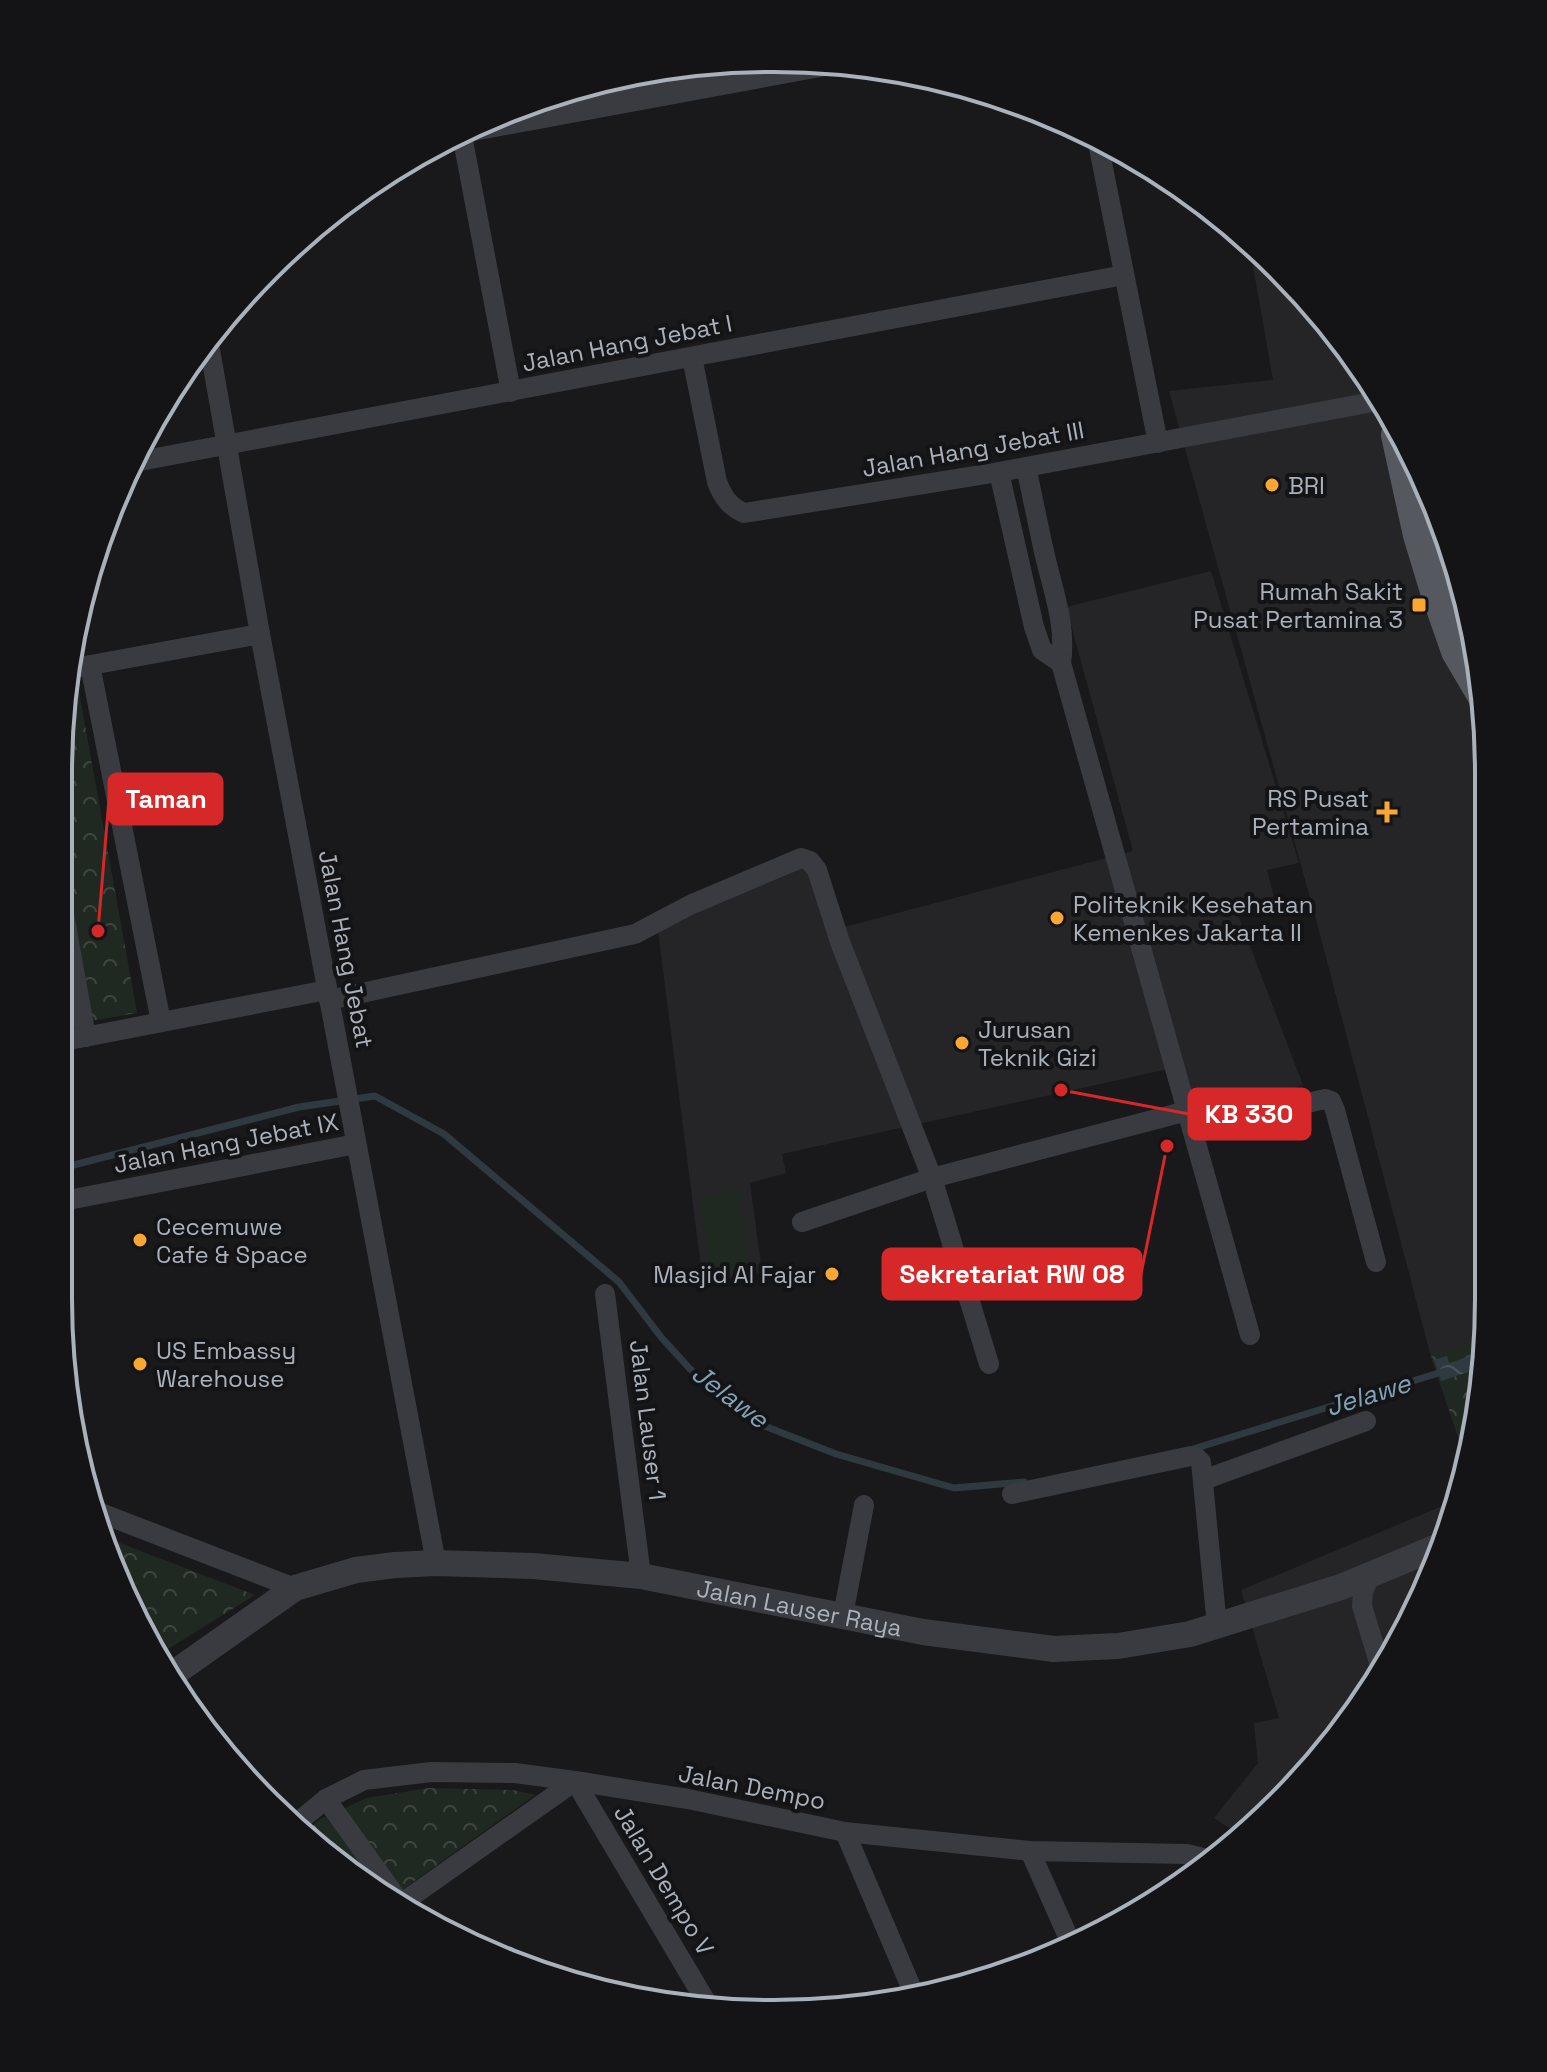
<svg xmlns="http://www.w3.org/2000/svg" width="1547" height="2072" font-family="'Space Grotesk',sans-serif">
  <defs>
    <pattern id="forest-crowns" width="20" height="18" patternUnits="userSpaceOnUse" patternTransform="scale(2)"><rect width="20" height="18" fill="#202921"/><path d="M2 6a3 3 0 1 1 6 0M12 15a3 3 0 1 1 6 0" fill="none" stroke="#3e463f"/></pattern>
    <pattern id="water-waves" width="16" height="10" patternUnits="userSpaceOnUse" patternTransform="scale(2)"><rect width="16" height="10" fill="#2e3940"/><path d="M0 5q4-4 8 0t8 0" fill="none" stroke="#4a535a"/></pattern>
  </defs>
  <rect width="100%" height="100%" fill="#19191b"/>
  <g fill="#252528">
    <path d="M 1248,238 L 1341,338 L 1435,500 L 1483,680 L 1487,1346 L 1465,1457 L 1431,1357 L 1314,912 L 1169,391 L 1273,380 Z"/>
    <path d="M 1211,571 L 1299,863 L 1267,870 L 1274,898 L 1235,907 L 1303,1085 L 1199,1118 L 1182,1066 L 782,1154 L 786,1173 L 750,1183 L 762,1272 L 703,1283 L 658,931 L 700,904 L 807,863 L 829,931 L 1133,851 L 1066,607 Z"/>
    <path d="M 1457,1500 L 1451,1528 L 1393,1656 L 1312,1770 L 1241,1836 L 1214,1818 L 1258,1763 L 1254,1723 L 1279,1718 L 1241,1590 Z"/>
  </g>
  <path fill="#202921" d="M 738,1191 L 749,1269 L 711,1275 L 699,1196 Z"/>
  <g fill="url(#forest-crowns)">
    <path d="M 79,692 L 137,1013 L 90,1021 L 59,849 L 60,727 L 65,694 Z"/>
    <path d="M 1487,1335 L 1487,1346 L 1465,1457 L 1431,1357 Z"/>
    <path d="M 104,1537 L 255,1595 L 155,1657 Z"/>
    <path d="M 429,1788 L 513,1790 L 535,1795 L 392,1897 L 302,1837 L 320,1819 L 367,1798 Z"/>
  </g>
  <path fill="url(#water-waves)" d="M 1486,1351 L 1483,1367 L 1441,1381 L 1434,1360 L 1447,1356 L 1449,1363 Z"/>
  <g fill="none" stroke-linecap="round" stroke-linejoin="round">
    <g stroke="#2e3940" stroke-width="7">
      <path d="M 58,1169 L 299,1107 L 375,1096 L 444,1134 L 619,1282 L 661,1337 L 690,1369 L 757,1423 L 836,1454 L 954,1488 L 1024,1482"/>
      <path d="M 1193,1449 L 1445,1371"/>
    </g>
    <g stroke="#393b40" stroke-width="20">
      <path d="M 461,130 L 511,392"/>
      <path d="M 1097,138 L 1158,443"/>
      <path d="M 209,344 L 260,634 L 436,1563"/>
      <path d="M 692,357 L 717,482 C 723,497 729,506 744,513 L 999,472 L 1378,401"/>
      <path d="M 140,461 L 1124,275"/>
      <path d="M 1026,467 C 1032,494 1037,520 1043,547 C 1051,586 1067,623 1061,663 L 1250,1335"/>
      <path d="M 999,472 L 1034,627 L 1042,650 L 1061,663"/>
      <path d="M 90,665 L 161,1022"/>
      <path d="M 69,669 L 260,634"/>
      <path d="M 59,886 L 86,1037"/>
      <path d="M 329,1000 L 635,934 L 690,905 L 801,858 L 810,861 L 817,870 L 840,942 L 932,1178 L 989,1364"/>
      <path d="M 59,1042 L 327,990"/>
      <path d="M 1192,1129 L 1325,1099 L 1331,1101 L 1335,1110 L 1376,1262"/>
      <path d="M 58,1202 L 356,1144"/>
      <path d="M 802,1222 L 932,1178 L 1187,1111"/>
      <path d="M 605,1294 L 641,1576"/>
      <path d="M 1203,1480 L 1366,1421"/>
      <path d="M 1012,1494 L 1191,1456 L 1196,1457 L 1201,1462 L 1217,1626"/>
      <path d="M 93,1510 L 295,1588"/>
      <path d="M 1369,1577 L 1363,1592 L 1362,1606 L 1382,1672"/>
      <path d="M 843,1615 L 864,1505"/>
      <path d="M 326,1799 L 399,1901"/>
      <path d="M 293,1826 L 326,1799 L 364,1780 L 431,1772 L 515,1773 L 575,1781 L 688,1799 L 845,1832 L 1030,1851 L 1187,1854 L 1215,1861"/>
      <path d="M 845,1832 L 914,1994"/>
      <path d="M 1030,1851 L 1070,1941"/>
      <path d="M 402,1903 L 575,1781 L 708,2005"/>
    </g>
    <g stroke="#393b40" stroke-width="26">
      <path d="M 462,130 L 825,63"/>
      <path id="s1" d="M 170,1676 L 295,1588 L 356,1570 L 395,1565 L 436,1563 L 533,1566 L 641,1576 L 923,1632 L 1054,1649 L 1118,1646 L 1190,1634 L 1341,1587 L 1444,1544"/>
    </g>
    <path stroke="#55585f" stroke-width="32" d="M 1397,435 L 1419,535 L 1435,588 L 1457,651 L 1483,695"/>
  </g>
  <g fill="#f9a732" stroke="#141416" stroke-width="3">
    <circle cx="1272" cy="485" r="8"/>
    <rect x="1411" y="597" width="16" height="16" rx="4"/>
    <path d="M1383 800h8v8h8v8h-8v8h-8v-8h-8v-8h8z"/>
    <circle cx="1057" cy="918" r="8"/>
    <circle cx="962" cy="1043" r="8"/>
    <circle cx="140" cy="1240" r="8"/>
    <circle cx="832" cy="1274" r="8"/>
    <circle cx="140" cy="1364" r="8"/>
  </g>
  <g text-anchor="middle" dominant-baseline="central" stroke-width="8" stroke-linejoin="round" paint-order="stroke">
    <g font-size="24" fill="#aab1bb" stroke="#141416">
      <text transform="translate(627 343) rotate(-11)">Jalan Hang Jebat I</text>
      <text transform="translate(973 449) rotate(-10)">Jalan Hang Jebat III</text>
      <text transform="translate(346 949) rotate(79)">Jalan Hang Jebat</text>
      <text transform="translate(226 1143) rotate(-11)">Jalan Hang Jebat IX</text>
      <text transform="translate(648 1420) rotate(83)">Jalan Lauser 1</text>
      <text stroke="none"><textPath href="#s1" startOffset="664">Jalan Lauser Raya</textPath></text>
      <text transform="translate(752 1787) rotate(11)">Jalan Dempo</text>
      <text transform="translate(664 1880) rotate(59)">Jalan Dempo V</text>
    </g>
    <g font-size="24" fill="#aab1bb" stroke="#141416" text-anchor="start">
      <text x="1288" y="485">BRI</text>
      <text x="1403" y="591" text-anchor="end">Rumah Sakit<tspan x="1403" dy="28">Pusat Pertamina 3</tspan></text>
      <text x="1369" y="798" text-anchor="end">RS Pusat<tspan x="1369" dy="28">Pertamina</tspan></text>
      <text x="1073" y="904">Politeknik Kesehatan<tspan x="1073" dy="28">Kemenkes Jakarta II</tspan></text>
      <text x="978" y="1029">Jurusan<tspan x="978" dy="28">Teknik Gizi</tspan></text>
      <text x="156" y="1226">Cecemuwe<tspan x="156" dy="28">Cafe &amp; Space</tspan></text>
      <text x="816" y="1274" text-anchor="end">Masjid Al Fajar</text>
      <text x="156" y="1350">US Embassy<tspan x="156" dy="28">Warehouse</tspan></text>
    </g>
    <g font-size="26" font-style="italic" fill="#81a2b7" stroke="#141416">
      <text transform="translate(1368 1395) rotate(-17)">Jelawe</text>
      <text transform="translate(730 1396) rotate(37)">Jelawe</text>
    </g>
  </g>
  <path d="M0 0H1547V2072H0ZM773 72H774A701 701 0 0 1 1475 773V1299A701 701 0 0 1 774 2000H773A701 701 0 0 1 72 1299V773A701 701 0 0 1 773 72Z" fill="#141416" fill-rule="evenodd"/>
  <path fill="none" stroke="#aab1bb" stroke-width="4" d="M773 72H774A701 701 0 0 1 1475 773V1299A701 701 0 0 1 774 2000H773A701 701 0 0 1 72 1299V773A701 701 0 0 1 773 72Z"/>
  <path fill="none" stroke="#d62828" stroke-width="3" d="M98 931L109 799M1061 1090L1189 1114M1167 1146L1141 1274"/>
  <g fill="#d62828" stroke="#141416" stroke-width="3">
    <circle cx="98" cy="931" r="8"/>
    <circle cx="1061" cy="1090" r="8"/>
    <circle cx="1167" cy="1146" r="8"/>
  </g>
  <g fill="#d62828" stroke="#d62828" stroke-width="3">
    <rect x="109" y="774" width="113" height="50" rx="8"/>
    <rect x="1189" y="1089" width="121" height="50" rx="8"/>
    <rect x="883" y="1249" width="258" height="50" rx="8"/>
  </g>
  <g font-size="26" text-anchor="middle" font-weight="bold" fill="#fff">
    <text x="166" y="808">Taman</text>
    <text x="1249" y="1123">KB 330</text>
    <text x="1012" y="1283">Sekretariat RW 08</text>
  </g>
</svg>
